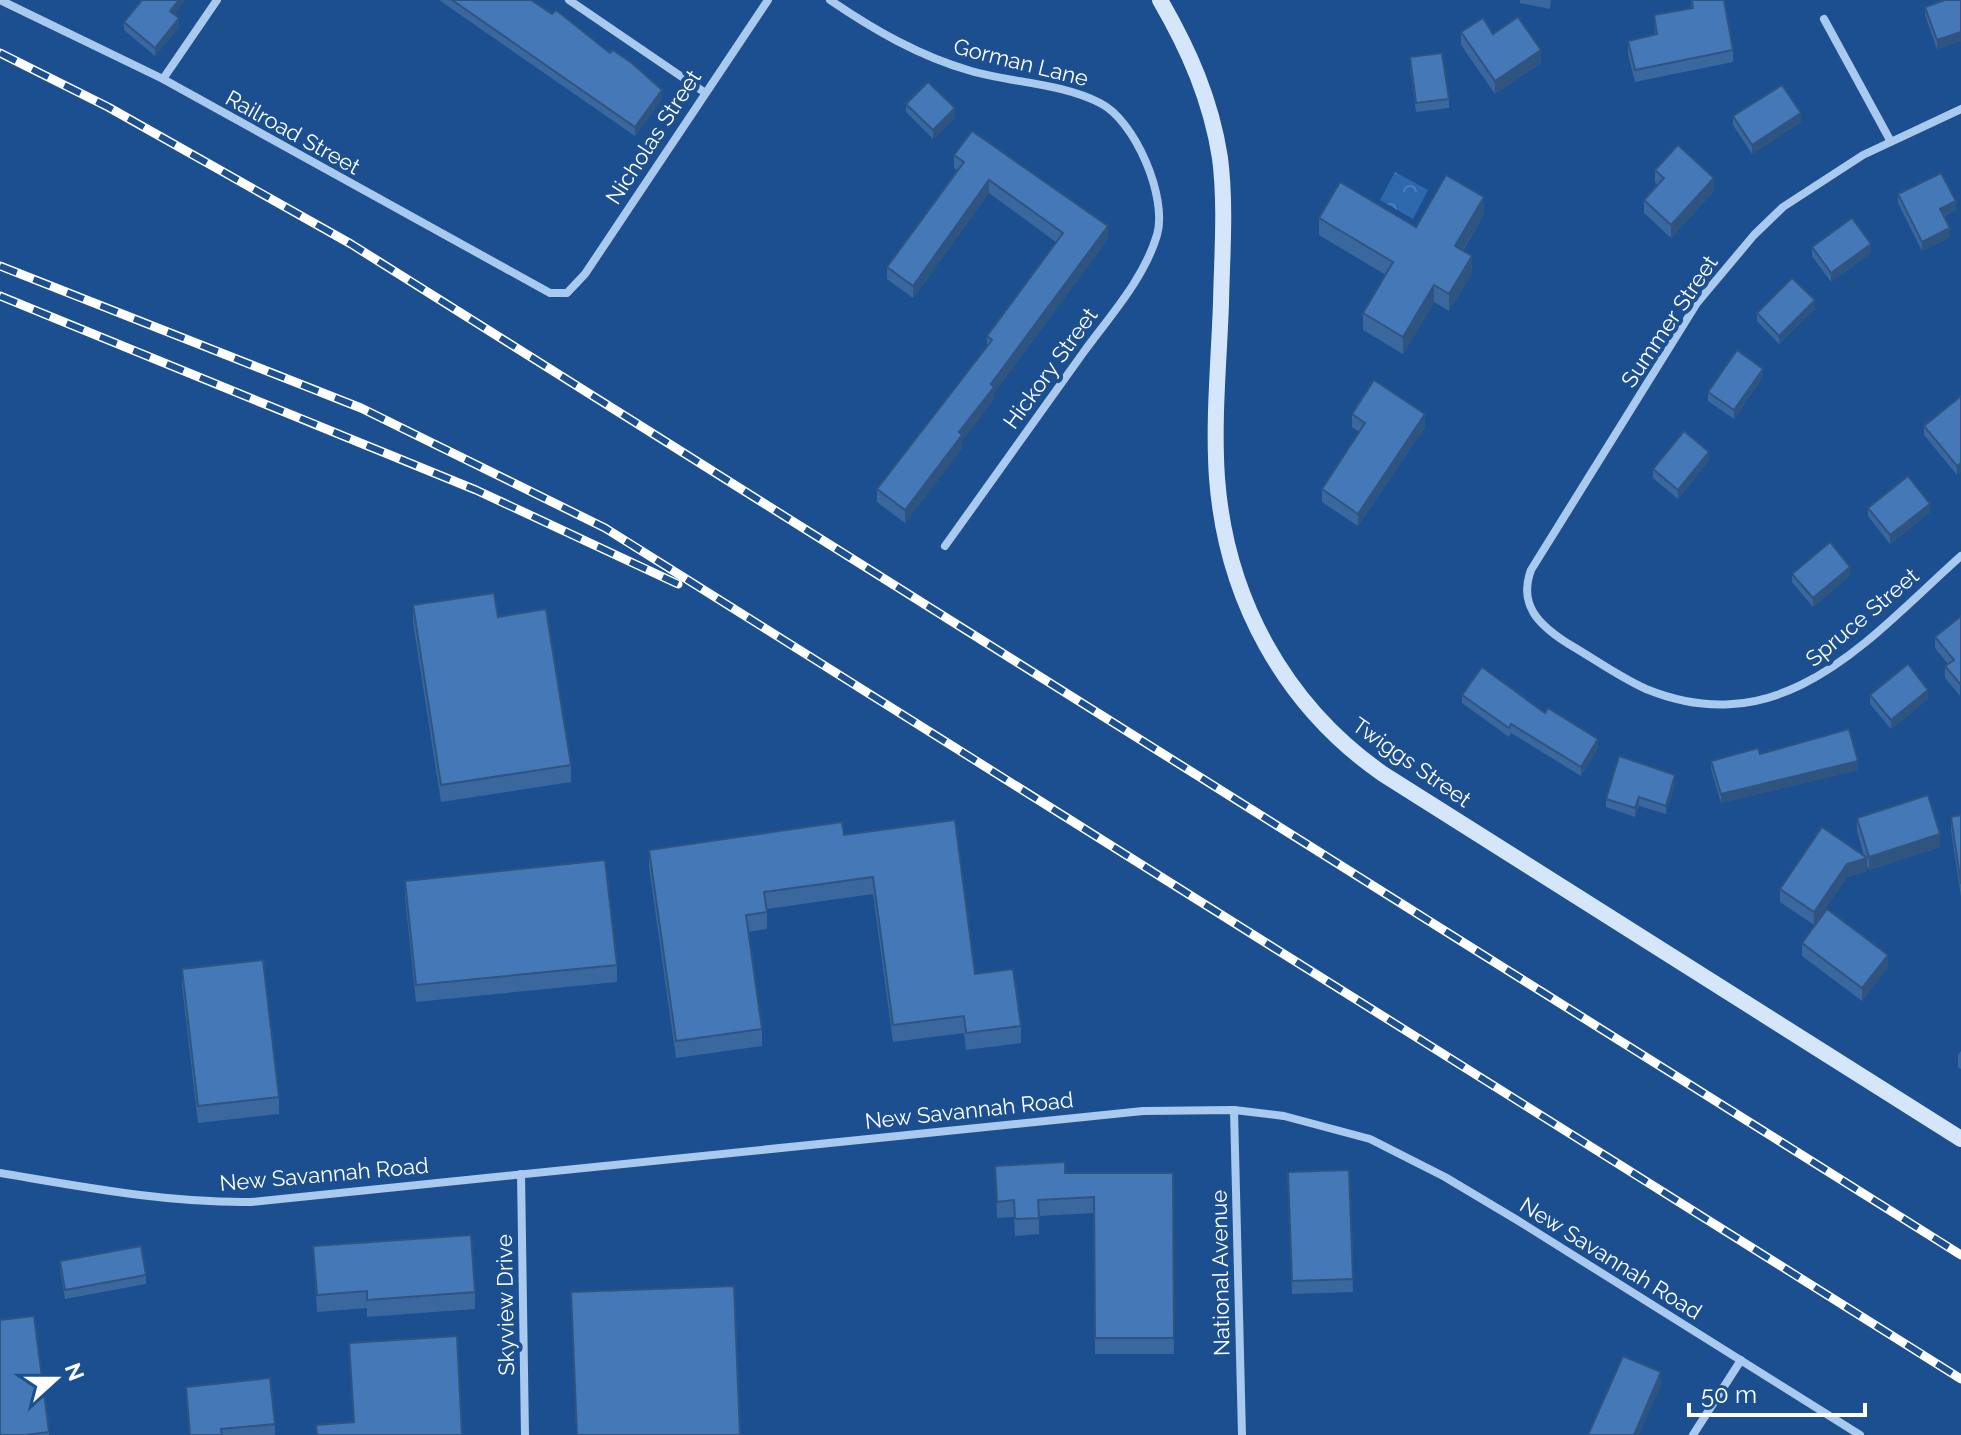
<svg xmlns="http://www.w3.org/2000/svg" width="1961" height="1435" font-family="Raleway,sans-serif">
  <defs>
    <pattern id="park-crowns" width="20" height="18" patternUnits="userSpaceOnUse" patternTransform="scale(2)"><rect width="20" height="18" fill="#2e69ad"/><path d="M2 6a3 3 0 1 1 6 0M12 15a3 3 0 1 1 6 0" fill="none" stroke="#4d80b9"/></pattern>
  </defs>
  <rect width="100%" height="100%" fill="#1b4f8f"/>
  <path fill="url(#park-crowns)" d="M 1395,172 L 1428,190 L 1413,219 L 1380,200 Z"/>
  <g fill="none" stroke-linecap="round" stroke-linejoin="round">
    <g stroke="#a9c9ee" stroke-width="8">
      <path d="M 0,0 L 163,79 L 550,293 L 567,293 L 585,274 L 768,0"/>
      <path d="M 569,0 L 704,92"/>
      <path d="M 830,0 C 874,30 919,56 971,71 C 1013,83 1061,83 1100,103 C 1135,120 1168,198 1157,235 C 1144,279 1109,317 1083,353 C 1037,418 991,482 945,546"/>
      <path d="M 1824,19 L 1890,140"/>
      <path d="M 163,79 L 217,0"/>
      <path d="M 1961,109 L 1863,155 L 1783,207 L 1754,235 L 1697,303 L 1531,570 C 1518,605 1539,625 1567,643 C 1593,658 1619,677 1646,689 C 1784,745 1869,638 1961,556"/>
      <path d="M 1234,1110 L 1242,1435"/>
      <path d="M 0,1173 C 84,1187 166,1203 251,1202 L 1143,1111 L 1234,1110 L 1284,1116 L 1370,1139 L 1445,1177 L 1517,1220 L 1860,1435"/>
      <path d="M 521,1174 L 525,1435"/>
      <path d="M 1693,1435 L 1741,1360"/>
    </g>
    <path stroke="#d6e6fa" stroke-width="16" d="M 1160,0 C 1189,50 1211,100 1220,158 C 1226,205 1222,255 1221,303 C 1219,361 1213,420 1217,478 C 1226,598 1284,705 1383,774 L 1961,1139"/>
    <defs>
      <g id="rail">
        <path d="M 0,53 L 108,107 L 351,244 L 1961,1255"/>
        <path d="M 0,266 L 361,408 L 605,528 L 1961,1379"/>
        <path d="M 0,296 L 476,490 L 678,584"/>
      </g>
    </defs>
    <use href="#rail" stroke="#fff" stroke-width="9"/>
    <use href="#rail" stroke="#1b4f8f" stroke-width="6" stroke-dasharray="18" stroke-linecap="butt"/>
  </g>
  <g fill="#3a679d">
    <path d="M 185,0 L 174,14 L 179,27 L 155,56 L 124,30 L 124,22 Z"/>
    <path d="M 439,0 L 531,0 L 662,99 L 635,136 Z"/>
    <path d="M 1520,0 L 1551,0 L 1550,9 L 1520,3 Z"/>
    <path d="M 1691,0 L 1724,0 L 1733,50 L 1733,62 L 1635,82 L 1628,54 L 1628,41 L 1655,34 L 1654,15 L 1691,8 Z"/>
    <path d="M 1961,0 L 1961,41 L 1937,49 L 1925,15 L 1925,7 Z"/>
    <path d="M 1461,32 L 1493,34 L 1541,63 L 1495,94 L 1461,45 Z"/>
    <path d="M 1410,57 L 1449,99 L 1449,108 L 1416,112 L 1410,66 Z"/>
    <path d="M 906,104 L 955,117 L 933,139 L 906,112 Z"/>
    <path d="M 1733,116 L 1801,122 L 1752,154 L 1733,125 Z"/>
    <path d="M 954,155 L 1108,239 L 994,393 L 994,399 L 962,441 L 962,448 L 905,523 L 877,502 L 877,489 L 987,347 L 987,336 L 1056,242 L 989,193 L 913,298 L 887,279 L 887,267 L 957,170 L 954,168 Z"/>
    <path d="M 1655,170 L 1714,191 L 1671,238 L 1644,213 L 1644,200 L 1658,186 L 1655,182 Z"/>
    <path d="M 1898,194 L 1956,210 L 1944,216 L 1950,237 L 1922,251 L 1898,203 Z"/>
    <path d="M 1484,214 L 1463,251 L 1472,273 L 1449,311 L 1434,302 L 1403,354 L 1363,330 L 1363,313 L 1386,275 L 1319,235 L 1319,218 L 1416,227 Z"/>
    <path d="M 1812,247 L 1871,253 L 1831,282 L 1812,256 Z"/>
    <path d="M 1815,309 L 1779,344 L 1757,321 L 1757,313 Z"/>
    <path d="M 1763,377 L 1734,419 L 1708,401 L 1708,392 Z"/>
    <path d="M 1961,396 L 1957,475 L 1924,435 L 1924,426 Z"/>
    <path d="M 1352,414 L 1425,427 L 1358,526 L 1322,502 L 1322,489 L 1359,432 L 1352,427 Z"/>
    <path d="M 1709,460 L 1678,499 L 1653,478 L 1653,469 Z"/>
    <path d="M 1868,508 L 1930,512 L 1890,544 L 1868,516 Z"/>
    <path d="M 1792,574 L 1850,575 L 1813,607 L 1792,582 Z"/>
    <path d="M 413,605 L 498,617 L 571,765 L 571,782 L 441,802 L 413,622 Z"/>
    <path d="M 1961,616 L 1960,696 L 1945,678 L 1945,666 L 1948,664 L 1935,648 L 1935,637 Z"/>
    <path d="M 1462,695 L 1545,713 L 1598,748 L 1581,776 L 1511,733 L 1509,737 L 1462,703 Z"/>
    <path d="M 1870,695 L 1928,699 L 1891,729 L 1870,704 Z"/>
    <path d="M 1760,754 L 1858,770 L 1721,803 L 1711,769 L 1711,761 Z"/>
    <path d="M 1675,783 L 1666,814 L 1639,806 L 1635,817 L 1606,807 L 1606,799 Z"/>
    <path d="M 1961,815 L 1961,897 L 1951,830 L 1951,817 Z"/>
    <path d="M 1857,818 L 1940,847 L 1869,870 L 1867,865 L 1867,871 L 1847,877 L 1814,925 L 1780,902 L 1780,889 L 1864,856 L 1857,831 Z"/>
    <path d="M 844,835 L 975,974 L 1021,1026 L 1021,1043 L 966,1050 L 964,1033 L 893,1042 L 873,894 L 767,909 L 767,929 L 748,932 L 762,1029 L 762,1046 L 676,1058 L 649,867 L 649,850 Z"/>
    <path d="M 405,881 L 617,965 L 617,982 L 416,1002 L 405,898 Z"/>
    <path d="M 1802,943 L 1888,967 L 1862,1001 L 1802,956 Z"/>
    <path d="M 182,969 L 279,1097 L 279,1114 L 198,1123 L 182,986 Z"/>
    <path d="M 1961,1051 L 1961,1069 L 1958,1068 L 1958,1055 Z"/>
    <path d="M 995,1166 L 1065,1173 L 1173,1173 L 1174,1354 L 1095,1354 L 1094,1213 L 1039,1216 L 1039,1234 L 1015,1236 L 1014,1217 L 997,1218 Z"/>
    <path d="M 1349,1170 L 1353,1292 L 1292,1294 L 1288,1172 Z"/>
    <path d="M 313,1246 L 475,1292 L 475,1309 L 367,1317 L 367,1308 L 317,1312 Z"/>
    <path d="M 60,1261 L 146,1275 L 146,1284 L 65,1299 L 60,1269 Z"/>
    <path d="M 34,1316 L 49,1435 L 0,1435 Z"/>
    <path d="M 349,1343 L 462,1435 L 316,1435 L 316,1425 L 354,1422 Z"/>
    <path d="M 186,1387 L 275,1424 L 275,1435 L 189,1435 Z"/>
  </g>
  <g fill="#305480">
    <path d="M 179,0 L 185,0 L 185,1 L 170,20 L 170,11 Z"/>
    <path d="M 179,18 L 179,27 L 155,56 L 155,48 Z"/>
    <path d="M 1961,32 L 1961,41 L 1937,49 L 1937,40 Z"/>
    <path d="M 1541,50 L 1541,63 L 1495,94 L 1495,81 Z"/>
    <path d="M 662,90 L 662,99 L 635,136 L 635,127 Z"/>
    <path d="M 955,108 L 955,117 L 933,139 L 933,130 Z"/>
    <path d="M 1801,113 L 1801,122 L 1752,154 L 1752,145 Z"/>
    <path d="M 1714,178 L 1714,191 L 1671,238 L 1671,225 Z"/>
    <path d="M 989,180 L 989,193 L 913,298 L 913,286 Z"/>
    <path d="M 1484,197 L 1484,214 L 1455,263 L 1455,246 Z"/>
    <path d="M 1956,201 L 1956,210 L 1940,217 L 1940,209 Z"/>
    <path d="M 1108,226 L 1108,239 L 994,393 L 994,399 L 962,441 L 962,448 L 905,523 L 905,510 L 991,384 Z"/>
    <path d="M 1950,228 L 1950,237 L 1922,251 L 1922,242 Z"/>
    <path d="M 1871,244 L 1871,253 L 1831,282 L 1831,273 Z"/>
    <path d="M 1472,256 L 1472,273 L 1449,311 L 1449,294 Z"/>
    <path d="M 1434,285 L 1434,302 L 1403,354 L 1403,337 Z"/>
    <path d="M 1815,300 L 1815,309 L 1779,344 L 1779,336 Z"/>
    <path d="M 1763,369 L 1763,377 L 1734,419 L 1734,410 Z"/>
    <path d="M 1425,414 L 1425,427 L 1358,526 L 1358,514 Z"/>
    <path d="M 1709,452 L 1709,460 L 1678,499 L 1678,490 Z"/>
    <path d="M 1961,463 L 1961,472 L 1957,475 L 1957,466 Z"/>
    <path d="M 1930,504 L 1930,512 L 1890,544 L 1890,535 Z"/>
    <path d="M 1850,567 L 1850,575 L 1813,607 L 1813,598 Z"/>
    <path d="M 1928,690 L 1928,699 L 1891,729 L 1891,720 Z"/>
    <path d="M 1598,739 L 1598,748 L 1581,776 L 1581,767 Z"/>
    <path d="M 1858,761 L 1858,770 L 1721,803 L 1721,794 Z"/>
    <path d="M 1675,775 L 1675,783 L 1666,814 L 1666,806 Z"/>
    <path d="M 1639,797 L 1639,806 L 1635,817 L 1635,808 Z"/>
    <path d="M 1940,834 L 1940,847 L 1869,870 L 1869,857 Z"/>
    <path d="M 1867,858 L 1867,871 L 1847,877 L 1814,925 L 1814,912 L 1847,864 Z"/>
    <path d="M 1888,955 L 1888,967 L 1862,1001 L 1862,988 Z"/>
    <path d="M 1661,1372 L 1661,1385 L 1639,1435 L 1634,1435 Z"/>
  </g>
  <g fill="#4478b7" stroke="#305480" stroke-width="2">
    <path d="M 142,0 L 179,0 L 170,11 L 179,18 L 155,48 L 124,22 Z"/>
    <path d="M 452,0 L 531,0 L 552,14 L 556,10 L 610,53 L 613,50 L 633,64 L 662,90 L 635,127 Z"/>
    <path d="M 1692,0 L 1724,0 L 1733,50 L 1635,70 L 1628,41 L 1657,34 L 1654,15 L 1693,8 Z"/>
    <path d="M 1945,0 L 1961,0 L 1961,32 L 1937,40 L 1925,7 Z"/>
    <path d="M 1518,17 L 1541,50 L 1495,81 L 1461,32 L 1483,18 L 1493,34 Z"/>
    <path d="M 1442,53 L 1449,99 L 1416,103 L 1410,57 Z"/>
    <path d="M 928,82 L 955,108 L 933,130 L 906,104 Z"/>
    <path d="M 1782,85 L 1801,113 L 1752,145 L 1733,116 Z"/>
    <path d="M 972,131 L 1108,226 L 991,384 L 994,387 L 959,432 L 962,435 L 905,510 L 877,489 L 992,340 L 987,336 L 1063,233 L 989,180 L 913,286 L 887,267 L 964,162 L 954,155 Z"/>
    <path d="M 1678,145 L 1714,178 L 1671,225 L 1644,200 L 1664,178 L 1655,170 Z"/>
    <path d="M 1941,173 L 1956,201 L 1940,209 L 1950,228 L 1922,242 L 1898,194 Z"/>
    <path d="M 1446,175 L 1484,197 L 1455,246 L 1472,256 L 1449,294 L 1434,285 L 1403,337 L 1363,313 L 1393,262 L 1319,218 L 1340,182 L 1416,227 Z"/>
    <path d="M 1852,218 L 1871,244 L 1831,273 L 1812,247 Z"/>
    <path d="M 1792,278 L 1815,300 L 1779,336 L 1757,313 Z"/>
    <path d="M 1737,350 L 1763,369 L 1734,410 L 1708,392 Z"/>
    <path d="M 1374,380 L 1425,414 L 1358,514 L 1322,489 L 1365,423 L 1352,414 Z"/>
    <path d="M 1961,396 L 1961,463 L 1957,466 L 1924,426 Z"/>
    <path d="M 1684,431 L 1709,452 L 1678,490 L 1653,469 Z"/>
    <path d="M 1908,476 L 1930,504 L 1890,535 L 1868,508 Z"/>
    <path d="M 1830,542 L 1850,567 L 1813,598 L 1792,574 Z"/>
    <path d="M 494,593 L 498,617 L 546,609 L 571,765 L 441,785 L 413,605 Z"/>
    <path d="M 1961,616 L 1961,684 L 1960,684 L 1945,666 L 1954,660 L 1935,637 Z"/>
    <path d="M 1908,664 L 1928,690 L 1891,720 L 1870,695 Z"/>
    <path d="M 1482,667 L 1545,713 L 1548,708 L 1598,739 L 1581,767 L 1511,724 L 1509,728 L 1462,695 Z"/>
    <path d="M 1849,729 L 1858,761 L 1721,794 L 1711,761 L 1758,748 L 1760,754 Z"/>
    <path d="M 1619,756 L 1675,775 L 1666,806 L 1639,797 L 1635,808 L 1606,799 Z"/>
    <path d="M 1928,795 L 1940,834 L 1869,857 L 1857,818 Z"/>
    <path d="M 1961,815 L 1961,884 L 1951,817 Z"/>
    <path d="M 955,820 L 975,974 L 1013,969 L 1021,1026 L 966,1033 L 964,1016 L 893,1025 L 873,877 L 764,892 L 767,912 L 746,915 L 762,1029 L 676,1041 L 649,850 L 842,822 L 844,835 Z"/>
    <path d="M 1822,827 L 1867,858 L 1847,864 L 1814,912 L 1780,889 Z"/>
    <path d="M 605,860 L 617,965 L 416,985 L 405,881 Z"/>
    <path d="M 1827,909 L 1888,955 L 1862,988 L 1802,943 Z"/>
    <path d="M 263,960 L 279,1097 L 198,1106 L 182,969 Z"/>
    <path d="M 1065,1162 L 1065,1173 L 1173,1173 L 1174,1338 L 1095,1338 L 1094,1197 L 1038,1200 L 1039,1218 L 1015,1219 L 1014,1200 L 997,1202 L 995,1166 Z"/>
    <path d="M 1349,1170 L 1353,1279 L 1292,1281 L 1288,1172 Z"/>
    <path d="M 471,1235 L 475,1292 L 367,1300 L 367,1291 L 317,1295 L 313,1246 Z"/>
    <path d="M 141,1246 L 146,1275 L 65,1290 L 60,1261 Z"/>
    <path d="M 734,1286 L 740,1435 L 577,1435 L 571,1292 Z"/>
    <path d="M 34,1316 L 49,1432 L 26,1435 L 0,1435 L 0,1320 Z"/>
    <path d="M 457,1336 L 462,1435 L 317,1435 L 316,1425 L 354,1422 L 349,1343 Z"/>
    <path d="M 1623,1356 L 1661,1372 L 1634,1435 L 1588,1435 Z"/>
    <path d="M 270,1378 L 275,1424 L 221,1429 L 222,1435 L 190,1435 L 186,1387 Z"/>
  </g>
  <g text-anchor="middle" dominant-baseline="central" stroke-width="8" stroke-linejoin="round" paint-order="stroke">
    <g font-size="22" fill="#fff" stroke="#1b4f8f">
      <text transform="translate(1021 62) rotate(14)">Gorman Lane</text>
      <text transform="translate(293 132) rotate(29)">Railroad Street</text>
      <text transform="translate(653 137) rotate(-57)">Nicholas Street</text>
      <text transform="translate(1669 321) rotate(-56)">Summer Street</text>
      <text transform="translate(1050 368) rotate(-54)">Hickory Street</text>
      <text transform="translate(1862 617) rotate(-40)">Spruce Street</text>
      <text transform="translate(1412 762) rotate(35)">Twiggs Street</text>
      <text transform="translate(969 1110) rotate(-6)">New Savannah Road</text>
      <text transform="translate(324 1174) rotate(-5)">New Savannah Road</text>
      <text transform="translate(1611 1258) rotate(32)">New Savannah Road</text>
      <text transform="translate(1220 1273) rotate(-91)">National Avenue</text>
      <text transform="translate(505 1305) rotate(-91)">Skyview Drive</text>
    </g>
  </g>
  <g transform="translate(56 1379) rotate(69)" stroke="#1b4f8f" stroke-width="6" paint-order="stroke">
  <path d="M0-6L14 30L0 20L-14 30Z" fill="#ffffff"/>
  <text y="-12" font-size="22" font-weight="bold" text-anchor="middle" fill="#ffffff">N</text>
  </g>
  <path d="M1689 1403v12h176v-12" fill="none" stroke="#ffffff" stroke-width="4"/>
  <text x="1701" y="1403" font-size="24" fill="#ffffff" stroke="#1b4f8f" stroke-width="6" paint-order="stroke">50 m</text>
</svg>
